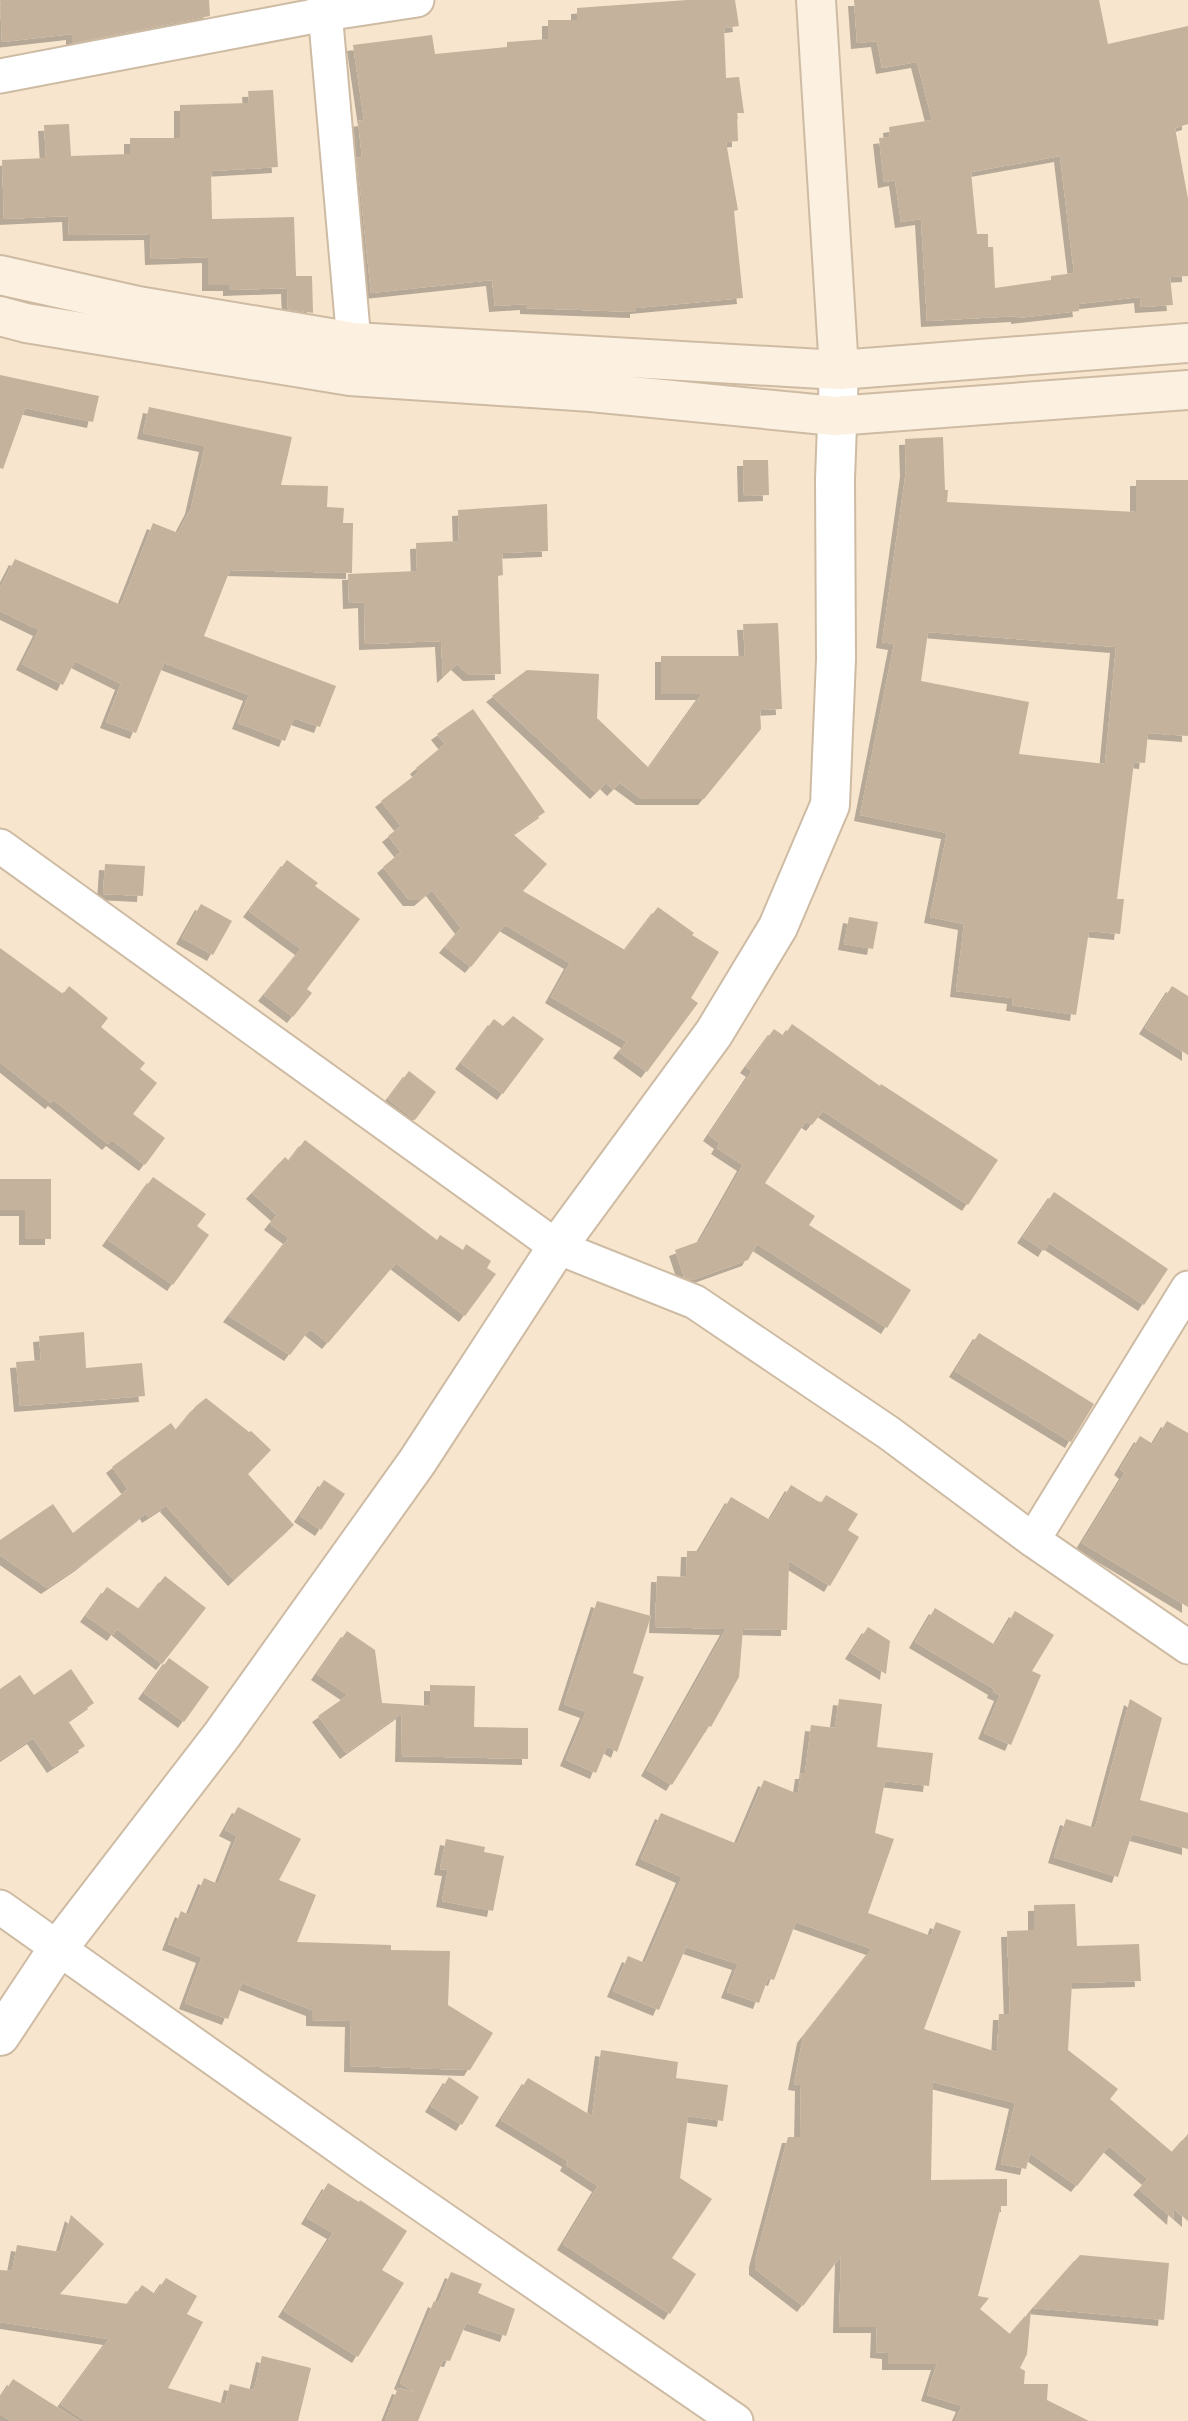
<svg xmlns="http://www.w3.org/2000/svg" width="1188" height="2421" font-family="'Golos Text',sans-serif">
  <defs>
    <filter id="shadow"><feDropShadow dx="-6" dy="6" stdDeviation="0" flood-color="#0004"/></filter>
  </defs>
  <rect width="100%" height="100%" fill="#f8e5cd"/>
  <g fill="#c5b29c" fill-rule="evenodd" filter="url(#shadow)">
    <path d="M 0,0 L 209,0 L 210,16 L 72,43 L 72,34 L 2,42 Z"/>
    <path d="M 687,0 L 735,0 L 739,26 L 724,28 L 726,78 L 739,77 L 744,113 L 737,113 L 738,141 L 726,142 L 738,210 L 734,211 L 743,298 L 636,308 L 636,312 L 526,308 L 526,304 L 495,306 L 492,280 L 371,293 L 357,158 L 362,157 L 358,121 L 364,120 L 353,45 L 432,35 L 435,54 L 507,47 L 507,42 L 548,39 L 548,20 L 577,20 L 577,8 Z"/>
    <path d="M 854,0 L 1099,0 L 1108,44 L 1188,26 L 1188,124 L 1175,128 L 1188,199 L 1188,276 L 1170,277 L 1173,305 L 1141,307 L 1140,297 L 1078,304 L 1079,311 L 1017,318 L 1017,316 L 927,321 L 921,219 L 901,222 L 895,180 L 884,182 L 879,138 L 890,137 L 889,127 L 932,120 L 917,62 L 882,68 L 877,41 L 857,43 ZM 1060,156 L 1074,273 L 1051,276 L 1051,280 L 995,288 L 993,247 L 988,247 L 988,234 L 977,234 L 971,172 Z"/>
    <path d="M 273,90 L 278,167 L 211,171 L 212,219 L 294,217 L 296,276 L 312,276 L 313,313 L 288,309 L 287,288 L 229,290 L 229,285 L 208,285 L 208,257 L 151,259 L 150,234 L 69,235 L 68,216 L 4,219 L 2,160 L 46,158 L 44,125 L 69,124 L 71,156 L 130,154 L 130,138 L 180,138 L 180,105 L 249,103 L 248,91 Z"/>
    <path d="M 0,375 L 99,396 L 93,422 L 25,408 L 3,469 L 0,468 Z"/>
    <path d="M 149,407 L 292,437 L 281,485 L 328,486 L 327,507 L 344,508 L 343,523 L 353,523 L 352,573 L 230,570 L 204,636 L 336,686 L 320,727 L 294,718 L 285,741 L 238,723 L 249,695 L 164,663 L 136,733 L 106,722 L 121,684 L 75,661 L 63,685 L 22,664 L 39,630 L 0,611 L 0,588 L 15,559 L 121,605 L 153,523 L 178,533 L 191,508 L 205,446 L 143,433 Z"/>
    <path d="M 943,437 L 945,490 L 948,490 L 947,502 L 1136,512 L 1136,480 L 1188,480 L 1188,736 L 1148,733 L 1145,763 L 1134,762 L 1117,899 L 1124,899 L 1120,934 L 1089,931 L 1076,1015 L 1012,1005 L 1013,998 L 956,991 L 964,924 L 930,917 L 947,833 L 860,815 L 894,644 L 882,642 L 906,471 L 905,439 ZM 928,632 L 1116,647 L 1105,764 L 1019,754 L 1029,702 L 921,681 Z"/>
    <path d="M 743,460 L 768,460 L 769,495 L 744,496 Z"/>
    <path d="M 547,504 L 548,551 L 502,553 L 503,575 L 498,576 L 501,674 L 469,675 L 457,664 L 443,677 L 441,641 L 365,644 L 364,602 L 349,603 L 348,574 L 417,571 L 416,543 L 459,541 L 458,510 Z"/>
    <path d="M 778,623 L 782,709 L 760,710 L 761,729 L 704,799 L 642,799 L 620,783 L 613,790 L 606,783 L 596,793 L 492,696 L 527,670 L 599,674 L 597,718 L 649,768 L 702,694 L 661,694 L 661,656 L 745,656 L 743,624 Z"/>
    <path d="M 473,709 L 545,812 L 513,834 L 547,864 L 523,891 L 625,950 L 658,907 L 694,933 L 692,935 L 719,952 L 691,998 L 698,1003 L 647,1072 L 619,1052 L 627,1042 L 551,997 L 570,963 L 505,925 L 471,967 L 445,947 L 461,928 L 432,890 L 420,900 L 409,900 L 383,867 L 401,852 L 388,836 L 401,826 L 381,801 L 419,772 L 416,768 L 445,744 L 437,734 Z"/>
    <path d="M 287,860 L 318,883 L 315,886 L 360,919 L 307,989 L 312,993 L 293,1017 L 264,995 L 301,949 L 249,911 Z"/>
    <path d="M 105,864 L 145,866 L 143,896 L 103,894 Z"/>
    <path d="M 201,904 L 232,921 L 213,955 L 182,938 Z"/>
    <path d="M 849,917 L 878,922 L 873,949 L 844,944 Z"/>
    <path d="M 0,948 L 63,994 L 69,986 L 108,1018 L 101,1027 L 145,1063 L 140,1069 L 157,1083 L 133,1114 L 165,1138 L 145,1165 L 112,1140 L 108,1144 L 54,1100 L 51,1103 L 0,1062 Z"/>
    <path d="M 1172,986 L 1188,996 L 1188,1055 L 1145,1028 Z"/>
    <path d="M 513,1016 L 544,1039 L 503,1094 L 461,1063 L 494,1019 L 503,1026 Z"/>
    <path d="M 792,1024 L 880,1086 L 881,1084 L 998,1160 L 968,1205 L 823,1111 L 812,1125 L 806,1121 L 765,1183 L 815,1216 L 809,1225 L 911,1290 L 887,1328 L 757,1244 L 748,1260 L 692,1280 L 684,1277 L 675,1250 L 700,1241 L 743,1165 L 717,1148 L 720,1143 L 709,1135 L 752,1071 L 746,1067 L 774,1029 L 784,1036 Z"/>
    <path d="M 409,1071 L 436,1092 L 415,1120 L 388,1099 Z"/>
    <path d="M 305,1140 L 437,1240 L 440,1235 L 463,1250 L 466,1244 L 491,1261 L 487,1268 L 496,1274 L 465,1316 L 396,1263 L 328,1343 L 310,1329 L 290,1355 L 229,1316 L 289,1238 L 270,1224 L 277,1215 L 252,1193 L 285,1157 L 289,1161 Z"/>
    <path d="M 153,1177 L 206,1214 L 197,1226 L 209,1235 L 173,1285 L 108,1240 Z"/>
    <path d="M 0,1179 L 51,1179 L 51,1239 L 25,1239 L 25,1210 L 0,1210 Z"/>
    <path d="M 1054,1192 L 1168,1269 L 1144,1305 L 1049,1243 L 1044,1251 L 1023,1237 Z"/>
    <path d="M 84,1332 L 86,1368 L 142,1363 L 145,1396 L 20,1406 L 16,1362 L 41,1360 L 39,1336 Z"/>
    <path d="M 979,1333 L 1094,1404 L 1071,1442 L 955,1371 Z"/>
    <path d="M 206,1398 L 249,1432 L 251,1431 L 271,1450 L 248,1474 L 294,1525 L 234,1580 L 166,1506 L 168,1504 L 148,1517 L 146,1513 L 81,1565 L 47,1588 L 0,1555 L 0,1540 L 53,1504 L 73,1533 L 128,1489 L 112,1467 L 171,1423 L 176,1430 L 196,1406 Z"/>
    <path d="M 1167,1421 L 1188,1433 L 1188,1607 L 1082,1543 L 1125,1473 L 1120,1469 L 1140,1436 L 1153,1444 Z"/>
    <path d="M 324,1480 L 345,1494 L 321,1530 L 300,1516 Z"/>
    <path d="M 791,1485 L 821,1503 L 826,1495 L 858,1514 L 848,1530 L 859,1537 L 830,1586 L 789,1561 L 787,1630 L 743,1629 L 739,1677 L 711,1727 L 709,1726 L 672,1785 L 647,1770 L 726,1629 L 655,1627 L 657,1576 L 686,1577 L 687,1551 L 699,1551 L 731,1497 L 770,1520 Z"/>
    <path d="M 165,1576 L 206,1608 L 162,1664 L 117,1629 L 113,1635 L 86,1616 L 107,1587 L 139,1609 Z"/>
    <path d="M 597,1601 L 651,1616 L 633,1673 L 644,1677 L 617,1752 L 607,1746 L 596,1773 L 566,1760 L 586,1712 L 564,1704 Z"/>
    <path d="M 935,1608 L 995,1645 L 1015,1611 L 1054,1635 L 1032,1671 L 1041,1675 L 1011,1745 L 984,1733 L 1000,1695 L 993,1692 L 994,1689 L 915,1642 Z"/>
    <path d="M 868,1627 L 890,1641 L 886,1674 L 851,1653 Z"/>
    <path d="M 347,1631 L 375,1650 L 382,1703 L 430,1706 L 430,1685 L 475,1686 L 474,1727 L 528,1728 L 528,1759 L 401,1756 L 402,1713 L 346,1753 L 318,1716 L 348,1695 L 317,1674 Z"/>
    <path d="M 169,1658 L 209,1687 L 184,1722 L 144,1693 Z"/>
    <path d="M 71,1669 L 94,1703 L 68,1721 L 85,1746 L 53,1767 L 33,1738 L 0,1760 L 0,1689 L 20,1675 L 34,1695 Z"/>
    <path d="M 839,1699 L 882,1704 L 877,1747 L 933,1753 L 929,1786 L 885,1781 L 875,1833 L 894,1839 L 868,1913 L 931,1936 L 936,1922 L 961,1931 L 924,2029 L 997,2052 L 999,2014 L 1010,2014 L 1007,1931 L 1034,1930 L 1034,1905 L 1075,1904 L 1077,1946 L 1139,1944 L 1141,1981 L 1072,1983 L 1068,2050 L 1118,2089 L 1110,2099 L 1172,2152 L 1188,2134 L 1188,2221 L 1174,2209 L 1173,2219 L 1139,2189 L 1148,2179 L 1109,2146 L 1077,2186 L 1030,2153 L 1026,2169 L 1001,2164 L 1015,2103 L 933,2082 L 931,2180 L 1007,2179 L 1007,2206 L 1001,2206 L 978,2296 L 989,2298 L 980,2309 L 1010,2334 L 1031,2310 L 1027,2354 L 1020,2368 L 1025,2371 L 1024,2384 L 1048,2384 L 1047,2400 L 1089,2421 L 955,2421 L 962,2406 L 927,2395 L 937,2364 L 888,2364 L 888,2353 L 876,2352 L 877,2327 L 839,2327 L 841,2256 L 803,2306 L 755,2269 L 755,2261 L 788,2137 L 800,2137 L 801,2085 L 794,2084 L 803,2037 L 872,1949 L 796,1922 L 774,1980 L 768,1978 L 759,2003 L 727,1992 L 738,1964 L 686,1947 L 659,2010 L 613,1991 L 628,1956 L 645,1963 L 682,1877 L 641,1859 L 661,1813 L 737,1844 L 764,1780 L 798,1794 L 801,1773 L 805,1773 L 811,1725 L 835,1728 Z"/>
    <path d="M 1130,1699 L 1162,1718 L 1140,1800 L 1188,1813 L 1188,1849 L 1132,1834 L 1118,1877 L 1054,1857 L 1066,1819 L 1095,1828 Z"/>
    <path d="M 238,1807 L 301,1839 L 279,1880 L 316,1895 L 297,1942 L 391,1945 L 391,1950 L 450,1951 L 448,2005 L 493,2033 L 470,2070 L 350,2066 L 351,2021 L 312,2020 L 312,2010 L 242,1983 L 228,2019 L 185,2003 L 202,1957 L 168,1944 L 181,1911 L 189,1915 L 204,1878 L 218,1884 L 237,1836 L 225,1830 Z"/>
    <path d="M 446,1839 L 485,1847 L 484,1852 L 504,1856 L 493,1911 L 442,1901 L 448,1870 L 440,1869 Z"/>
    <path d="M 601,2050 L 678,2062 L 676,2078 L 728,2085 L 723,2121 L 688,2116 L 680,2178 L 712,2199 L 672,2258 L 696,2274 L 670,2314 L 563,2244 L 598,2186 L 566,2165 L 568,2161 L 501,2120 L 528,2078 L 592,2116 Z"/>
    <path d="M 449,2077 L 479,2097 L 462,2125 L 431,2106 Z"/>
    <path d="M 328,2183 L 359,2202 L 360,2200 L 407,2231 L 382,2270 L 404,2283 L 358,2357 L 284,2311 L 333,2233 L 307,2218 Z"/>
    <path d="M 71,2215 L 104,2244 L 60,2294 L 128,2304 L 142,2285 L 155,2294 L 166,2278 L 197,2296 L 187,2314 L 203,2322 L 168,2388 L 225,2404 L 230,2384 L 254,2390 L 262,2356 L 311,2368 L 298,2421 L 85,2421 L 61,2404 L 109,2339 L 0,2322 L 0,2270 L 12,2271 L 17,2245 L 60,2252 Z"/>
    <path d="M 1080,2255 L 1169,2263 L 1164,2320 L 1033,2308 Z"/>
    <path d="M 451,2272 L 482,2284 L 478,2293 L 515,2309 L 506,2336 L 466,2323 L 450,2361 L 443,2360 L 418,2421 L 385,2421 L 398,2388 L 415,2392 L 400,2383 L 434,2301 L 438,2303 Z"/>
    <path d="M 13,2379 L 79,2421 L 11,2421 L 0,2414 L 0,2399 Z"/>
  </g>
  <g fill="none" stroke-linecap="round" stroke-linejoin="round">
    <defs>
      <g id="minor">
        <path d="M 324,0 L 354,342"/>
        <path d="M 0,76 L 325,14 L 417,0"/>
        <path d="M 0,846 L 557,1247 L 695,1302 L 889,1433 L 1033,1540 L 1188,1647"/>
        <path d="M 1033,1540 L 1188,1288"/>
        <path d="M 0,1907 L 370,2169 L 736,2421"/>
      </g>
      <path id="tertiary" d="M 0,2036 L 59,1947 L 222,1735 L 417,1462 L 557,1247 L 714,1033 L 778,927 L 830,805 L 836,659 L 835,479 L 839,370"/>
      <g id="secondary">
        <path d="M 816,0 L 839,370"/>
        <path d="M 0,275 L 138,306 L 354,342 L 839,370 L 1188,343"/>
        <path d="M 0,316 L 26,323 L 350,376 L 591,392 L 835,416 L 1188,390"/>
      </g>
    </defs>
    <use href="#minor" stroke="#cebba4" stroke-width="37"/>
    <use href="#tertiary" stroke="#cebba4" stroke-width="42"/>
    <use href="#secondary" stroke="#cebba4" stroke-width="42"/>
    <use href="#minor" stroke="#fff" stroke-width="33"/>
    <use href="#tertiary" stroke="#fff" stroke-width="38"/>
    <use href="#secondary" stroke="#fcf0e0" stroke-width="38"/>
  </g>
</svg>
